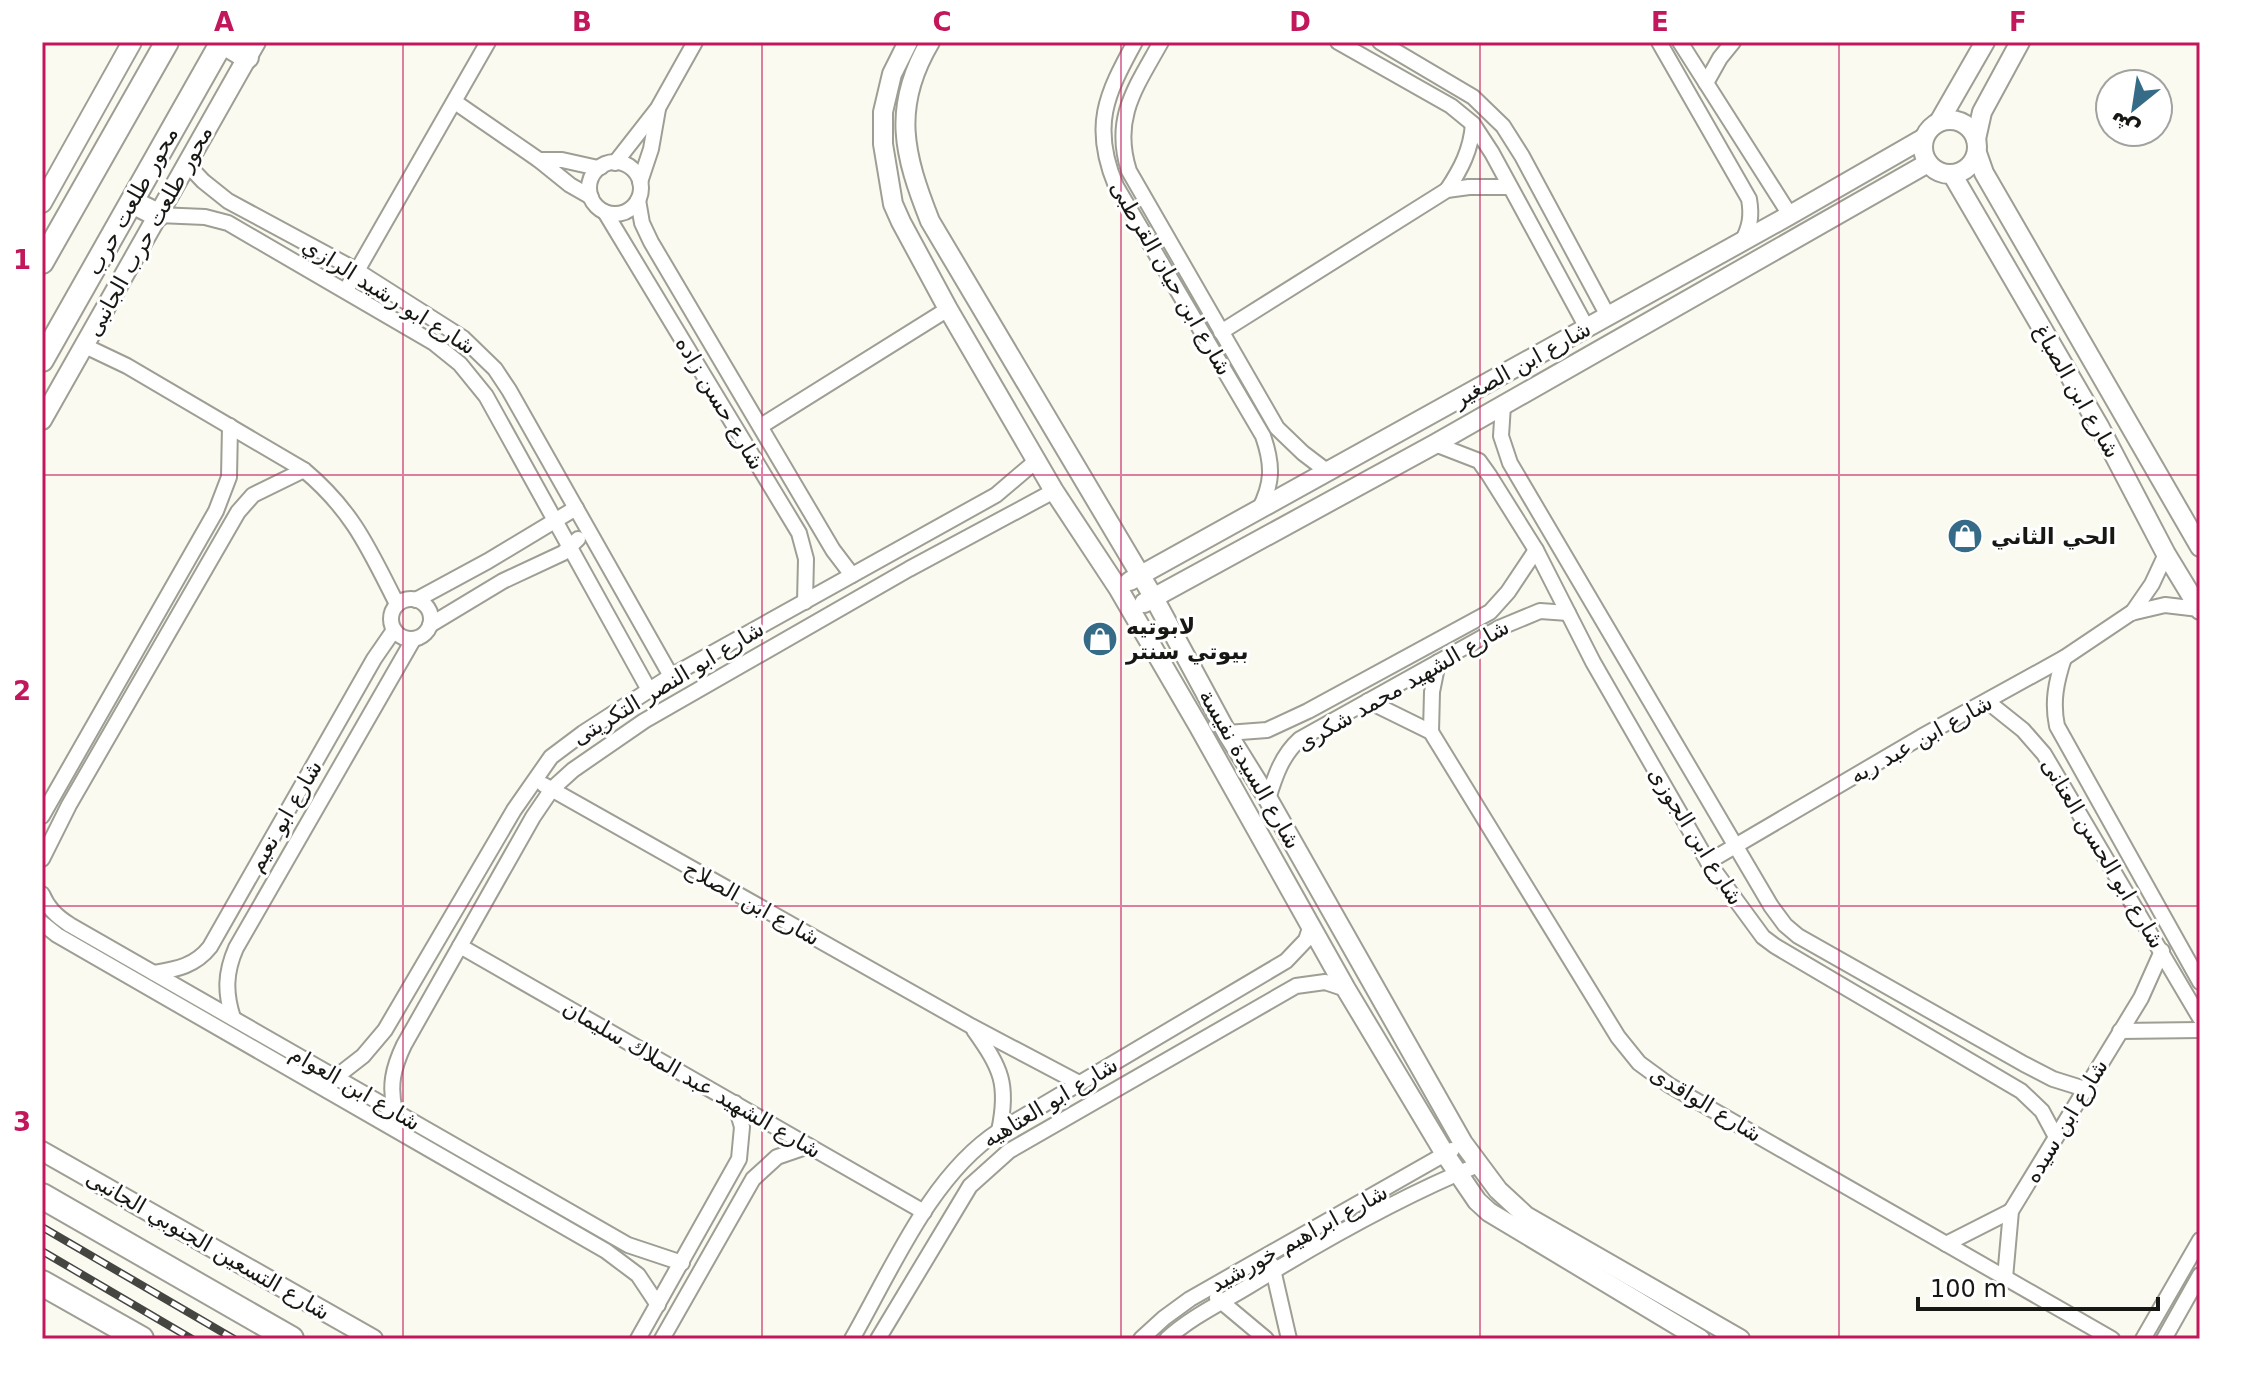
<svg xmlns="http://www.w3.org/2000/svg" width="2242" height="1381" font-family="'DejaVu Sans','Noto Naskh Arabic',sans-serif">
  <rect width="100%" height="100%" fill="#fafaf0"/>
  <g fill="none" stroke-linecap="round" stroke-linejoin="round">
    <defs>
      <g id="street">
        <path d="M 1135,42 C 1106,95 1091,126 1116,186 L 1263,436 C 1273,465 1273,483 1259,510"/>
        <path d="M 1161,42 C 1136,87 1112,118 1129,171 L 1277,428 L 1303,453 L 1328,472"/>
        <path d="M 1338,42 L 1451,106 L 1473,124 L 1492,153 L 1587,328"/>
        <path d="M 1380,42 L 1473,97 L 1503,126 L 1522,156 L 1608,316"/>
        <path d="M 1659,42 L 1749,199 C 1752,216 1750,227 1742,242"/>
        <path d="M 1680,42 L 1790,215"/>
        <path d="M 1706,83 L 1720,58 L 1733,42"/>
        <path d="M 455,102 L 539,160 L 570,185 L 591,197"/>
        <path d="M 539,160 L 562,160 L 598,168 L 601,167"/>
        <circle cx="615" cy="188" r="26"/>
        <path d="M 615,163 L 658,108 L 695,42"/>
        <path d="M 187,164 L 203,181 L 228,201 L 356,270 L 463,338 L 495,369 L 509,390 L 671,676"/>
        <path d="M 640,182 L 651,149 L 658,109"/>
        <path d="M 1447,190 C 1461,169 1471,150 1473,124"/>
        <path d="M 638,200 L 642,223 L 651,242 L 833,550 L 852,575"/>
        <path d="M 605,212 L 799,533 L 806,559 L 805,602"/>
        <path d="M 158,215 L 205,217 L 228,223 L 434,343 L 460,364 L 486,396 L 649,690"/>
        <path d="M 346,290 L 488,42"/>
        <path d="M 1221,332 L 1447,190 L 1469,187 L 1510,187"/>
        <path d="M 85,346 L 127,366 L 304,470 C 353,511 369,549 397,604"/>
        <path d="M 1503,405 L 1501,436 L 1510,463 L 1771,906 L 1785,925 L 1798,936 L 2024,1064 L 2053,1079 L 2085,1089"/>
        <path d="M 761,426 L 948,309"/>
        <path d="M 1435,444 L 1479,461 L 1489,475 L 1536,550 L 1593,662 L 1708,862 L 1763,937 L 1775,946 L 2021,1091 L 2042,1111 L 2056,1137"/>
        <circle cx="411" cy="619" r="20"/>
        <path d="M 416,600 L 488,561 L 576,508"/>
        <path d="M 2132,613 L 2152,584 L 2166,554"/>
        <path d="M 430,625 L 503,581 L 563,553 L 578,539"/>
        <path d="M 2064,658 C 2056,682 2052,702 2057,726 L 2200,982"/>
        <path d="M 1368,701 L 1431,732 L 1618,1037 L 1639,1063 L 1669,1085 L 2112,1339"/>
        <path d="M 1988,702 L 2023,730 L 2044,754 L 2200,1018"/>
        <path d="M 1431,732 L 1432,692 L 1438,662"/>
        <path d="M 1227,733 L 1267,730 L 1308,711 L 1490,612 L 1508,592 L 1536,550"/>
        <path d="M 544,785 L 971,1026 L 1079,1083"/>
        <path d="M 1268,799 C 1275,776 1282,755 1300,739 L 1499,628 L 1540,611 L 1568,613"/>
        <path d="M 42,816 L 216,511 L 229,477 L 230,426"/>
        <path d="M 42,859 L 69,805 L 238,512 L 253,495 L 304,470"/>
        <path d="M 1708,862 L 1921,737 L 2064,658 L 2131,613 L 2165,605 L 2199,609"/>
        <path d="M 42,894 C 48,908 56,916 70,925 L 628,1245 L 682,1263"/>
        <path d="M 42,923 L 57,935 L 606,1251 L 638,1275 L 658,1305"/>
        <path d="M 460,946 L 924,1212"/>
        <path d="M 154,973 C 177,969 195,966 210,947 L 374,659 L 394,630"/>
        <path d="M 233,1018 C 225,993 225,973 236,948 L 413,640"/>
        <path d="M 974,1030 C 1001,1068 1009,1084 999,1131"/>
        <path d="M 2120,1031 L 2200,1030"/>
        <path d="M 327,1090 L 336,1077 L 363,1056 L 385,1030 L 514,810 L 551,757 L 583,733 L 671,676 L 996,495 L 1036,461"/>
        <path d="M 395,1111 C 389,1086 393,1068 404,1045 L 533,817 L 552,789 L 573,770 L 644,721 L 909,569 L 1054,491"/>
        <path d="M 1946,1244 L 2011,1211"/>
        <path d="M 1272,1265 L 1289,1339"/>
        <path d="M 2005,1278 L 2011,1211 L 2141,998 L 2162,951"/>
        <path d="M 1217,1298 L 1266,1339"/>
        <path d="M 638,1339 L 739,1159 L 742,1127 L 735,1103"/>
        <path d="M 662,1339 L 753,1179 L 777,1157 L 809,1146"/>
        <path d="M 852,1339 C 892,1269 931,1175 999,1131 L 1286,961 L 1306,940 L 1310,928"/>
        <path d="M 878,1339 L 970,1186 L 1009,1151 L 1296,986 L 1325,982 L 1346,989"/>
        <path d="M 1141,1339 L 1164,1318 L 1190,1299 L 1452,1150"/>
        <path d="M 1167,1339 C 1191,1317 1221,1303 1249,1286 C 1322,1241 1399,1197 1478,1165"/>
        <path d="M 2143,1339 L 2200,1240"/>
        <path d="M 2164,1339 L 2200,1275"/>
      </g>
      <g id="secondary">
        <path d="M 908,42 L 892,74 L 883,112 L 883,144 L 893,204 L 901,222 L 948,309 L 1054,491 L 1118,588 L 1199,727 L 1346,989 L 1445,1154 L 1477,1201 L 1489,1212 L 1700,1339"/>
        <path d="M 930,42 C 891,108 904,155 930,221 L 1154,598 L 1227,733 L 1268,799 L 1463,1143 L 1498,1190 L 1526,1216 L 1740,1339"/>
        <circle cx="1950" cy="147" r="27"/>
        <path d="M 1939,122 L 1985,42"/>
        <path d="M 1976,139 L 1982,112 L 2020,42"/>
        <path d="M 1977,153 L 1984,173 L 2200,547"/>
        <path d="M 1952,174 L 2099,426 L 2166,554 L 2200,610"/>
        <path d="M 42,203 L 132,42"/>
        <path d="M 42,420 L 256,42"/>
        <path d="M 1130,581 L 1790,215 L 1924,138"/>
        <path d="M 1144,603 L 1435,444 L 1928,163"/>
        <path d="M 42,1151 L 373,1339"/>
      </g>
      <g id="primary">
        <path d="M 132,202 L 158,215"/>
        <path d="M 42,262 L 167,42"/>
        <path d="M 42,360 L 222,42 L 247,57"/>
      </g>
      <g id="highway">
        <path d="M 42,1196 L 291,1339"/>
        <path d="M 42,1283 L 141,1339"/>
      </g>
    </defs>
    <use href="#street" stroke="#9e9e94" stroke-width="18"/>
    <use href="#secondary" stroke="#9e9e94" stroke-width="22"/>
    <use href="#primary" stroke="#9e9e94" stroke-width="26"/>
    <use href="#highway" stroke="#9e9e94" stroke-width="28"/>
    <use href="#street" stroke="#fff" stroke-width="14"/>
    <use href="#secondary" stroke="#fff" stroke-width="18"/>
    <use href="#primary" stroke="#fff" stroke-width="22"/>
    <use href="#highway" stroke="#fff" stroke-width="24"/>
    <defs>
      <g id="rail">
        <path d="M 42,1227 L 234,1339"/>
        <path d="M 42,1251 L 192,1339"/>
      </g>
    </defs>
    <use href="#rail" stroke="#454541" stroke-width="8"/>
    <use href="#rail" stroke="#fff" stroke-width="5" stroke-dasharray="15" stroke-linecap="butt"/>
  </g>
  <path fill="none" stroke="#c2185b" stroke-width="2" stroke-opacity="0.55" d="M 403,42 L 403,1339M 762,42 L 762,1339M 1121,42 L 1121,1339M 1480,42 L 1480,1339M 1839,42 L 1839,1339M 42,475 L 2200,475M 42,906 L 2200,906"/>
  <defs>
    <symbol id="shop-disc" viewBox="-11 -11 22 22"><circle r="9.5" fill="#366b87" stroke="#fff"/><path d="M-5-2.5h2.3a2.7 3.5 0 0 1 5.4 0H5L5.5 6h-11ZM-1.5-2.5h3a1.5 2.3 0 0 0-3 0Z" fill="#fff"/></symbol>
  </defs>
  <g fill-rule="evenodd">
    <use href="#shop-disc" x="1945" y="516" width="40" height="40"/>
    <use href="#shop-disc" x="1080" y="619" width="40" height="40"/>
  </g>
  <g text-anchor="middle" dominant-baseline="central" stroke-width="6" stroke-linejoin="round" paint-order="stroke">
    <g font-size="22" fill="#171714" stroke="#fff">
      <text transform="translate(132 201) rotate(-61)">محور طلعت حرب</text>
      <text transform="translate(149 231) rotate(-61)">محور طلعت حرب الجانبى</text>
      <text transform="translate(1171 278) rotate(60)">شارع ابن حيان القرطبى</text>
      <text transform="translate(389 296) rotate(32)">شارع ابو رشيد الرازي</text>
      <text transform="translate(1522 364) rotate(-29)">شارع ابن الصغير</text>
      <text transform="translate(2077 391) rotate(60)">شارع ابن الصباغ</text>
      <text transform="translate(720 403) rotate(59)">شارع حسن زاده</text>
      <text transform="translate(668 683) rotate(-31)">شارع ابو النصر التكريتى</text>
      <text transform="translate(1403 685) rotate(-30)">شارع الشهيد محمد شكرى</text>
      <text transform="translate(1921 739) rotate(-29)">شارع ابن عبد ربه</text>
      <text transform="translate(1250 769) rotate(60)">شارع السيدة نفيسة</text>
      <text transform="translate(285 816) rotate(-60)">شارع ابو نعيم</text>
      <text transform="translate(1696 836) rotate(58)">شارع ابن الجوزى</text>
      <text transform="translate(2103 853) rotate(59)">شارع ابو الحسن العنانى</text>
      <text transform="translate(752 903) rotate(29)">شارع ابن الصلاح</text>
      <text transform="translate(692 1079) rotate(30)">شارع الشهيد عبد الملاك سليمان</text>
      <text transform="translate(355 1088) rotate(30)">شارع ابن العوام</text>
      <text transform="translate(1050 1102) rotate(-31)">شارع ابو العتاهيه</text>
      <text transform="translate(1706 1104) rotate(31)">شارع الواقدى</text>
      <text transform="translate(2066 1121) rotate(-59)">شارع ابن سيده</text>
      <text transform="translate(1299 1238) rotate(-29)">شارع ابراهيم خورشيد</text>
      <text transform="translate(208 1245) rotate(30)">شارع التسعين الجنوبي الجانبى</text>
    </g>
    <g font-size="22" font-weight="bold" fill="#171714" stroke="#fff" text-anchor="start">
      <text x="1991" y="536">الحي الثاني</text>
      <text x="1126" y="626">لابوتيه<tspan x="1126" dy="25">بيوتي سنتر</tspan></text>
    </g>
  </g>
  <rect width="2242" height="1381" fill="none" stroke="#ffffff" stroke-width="88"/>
  <g transform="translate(2134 108) rotate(210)"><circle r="38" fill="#ffffff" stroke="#a2a2a1" stroke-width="2"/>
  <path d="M0-6L14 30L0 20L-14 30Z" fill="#366b87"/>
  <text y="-12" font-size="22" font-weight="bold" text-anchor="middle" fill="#171714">ش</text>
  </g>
  <path d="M1918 1297v12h240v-12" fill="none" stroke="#171714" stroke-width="4"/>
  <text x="1930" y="1297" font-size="24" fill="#171714" stroke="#ffffff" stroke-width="6" paint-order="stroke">100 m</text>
  <rect x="44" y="44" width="2154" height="1293" fill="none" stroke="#c2185b" stroke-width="3"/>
  <g font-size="26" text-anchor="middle" font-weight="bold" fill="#c2185b">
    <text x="224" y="31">A</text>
    <text x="582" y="31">B</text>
    <text x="942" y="31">C</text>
    <text x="1300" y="31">D</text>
    <text x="1660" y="31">E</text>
    <text x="2018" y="31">F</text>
    <text x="22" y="269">1</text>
    <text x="22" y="700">2</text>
    <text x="22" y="1131">3</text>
  </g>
</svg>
